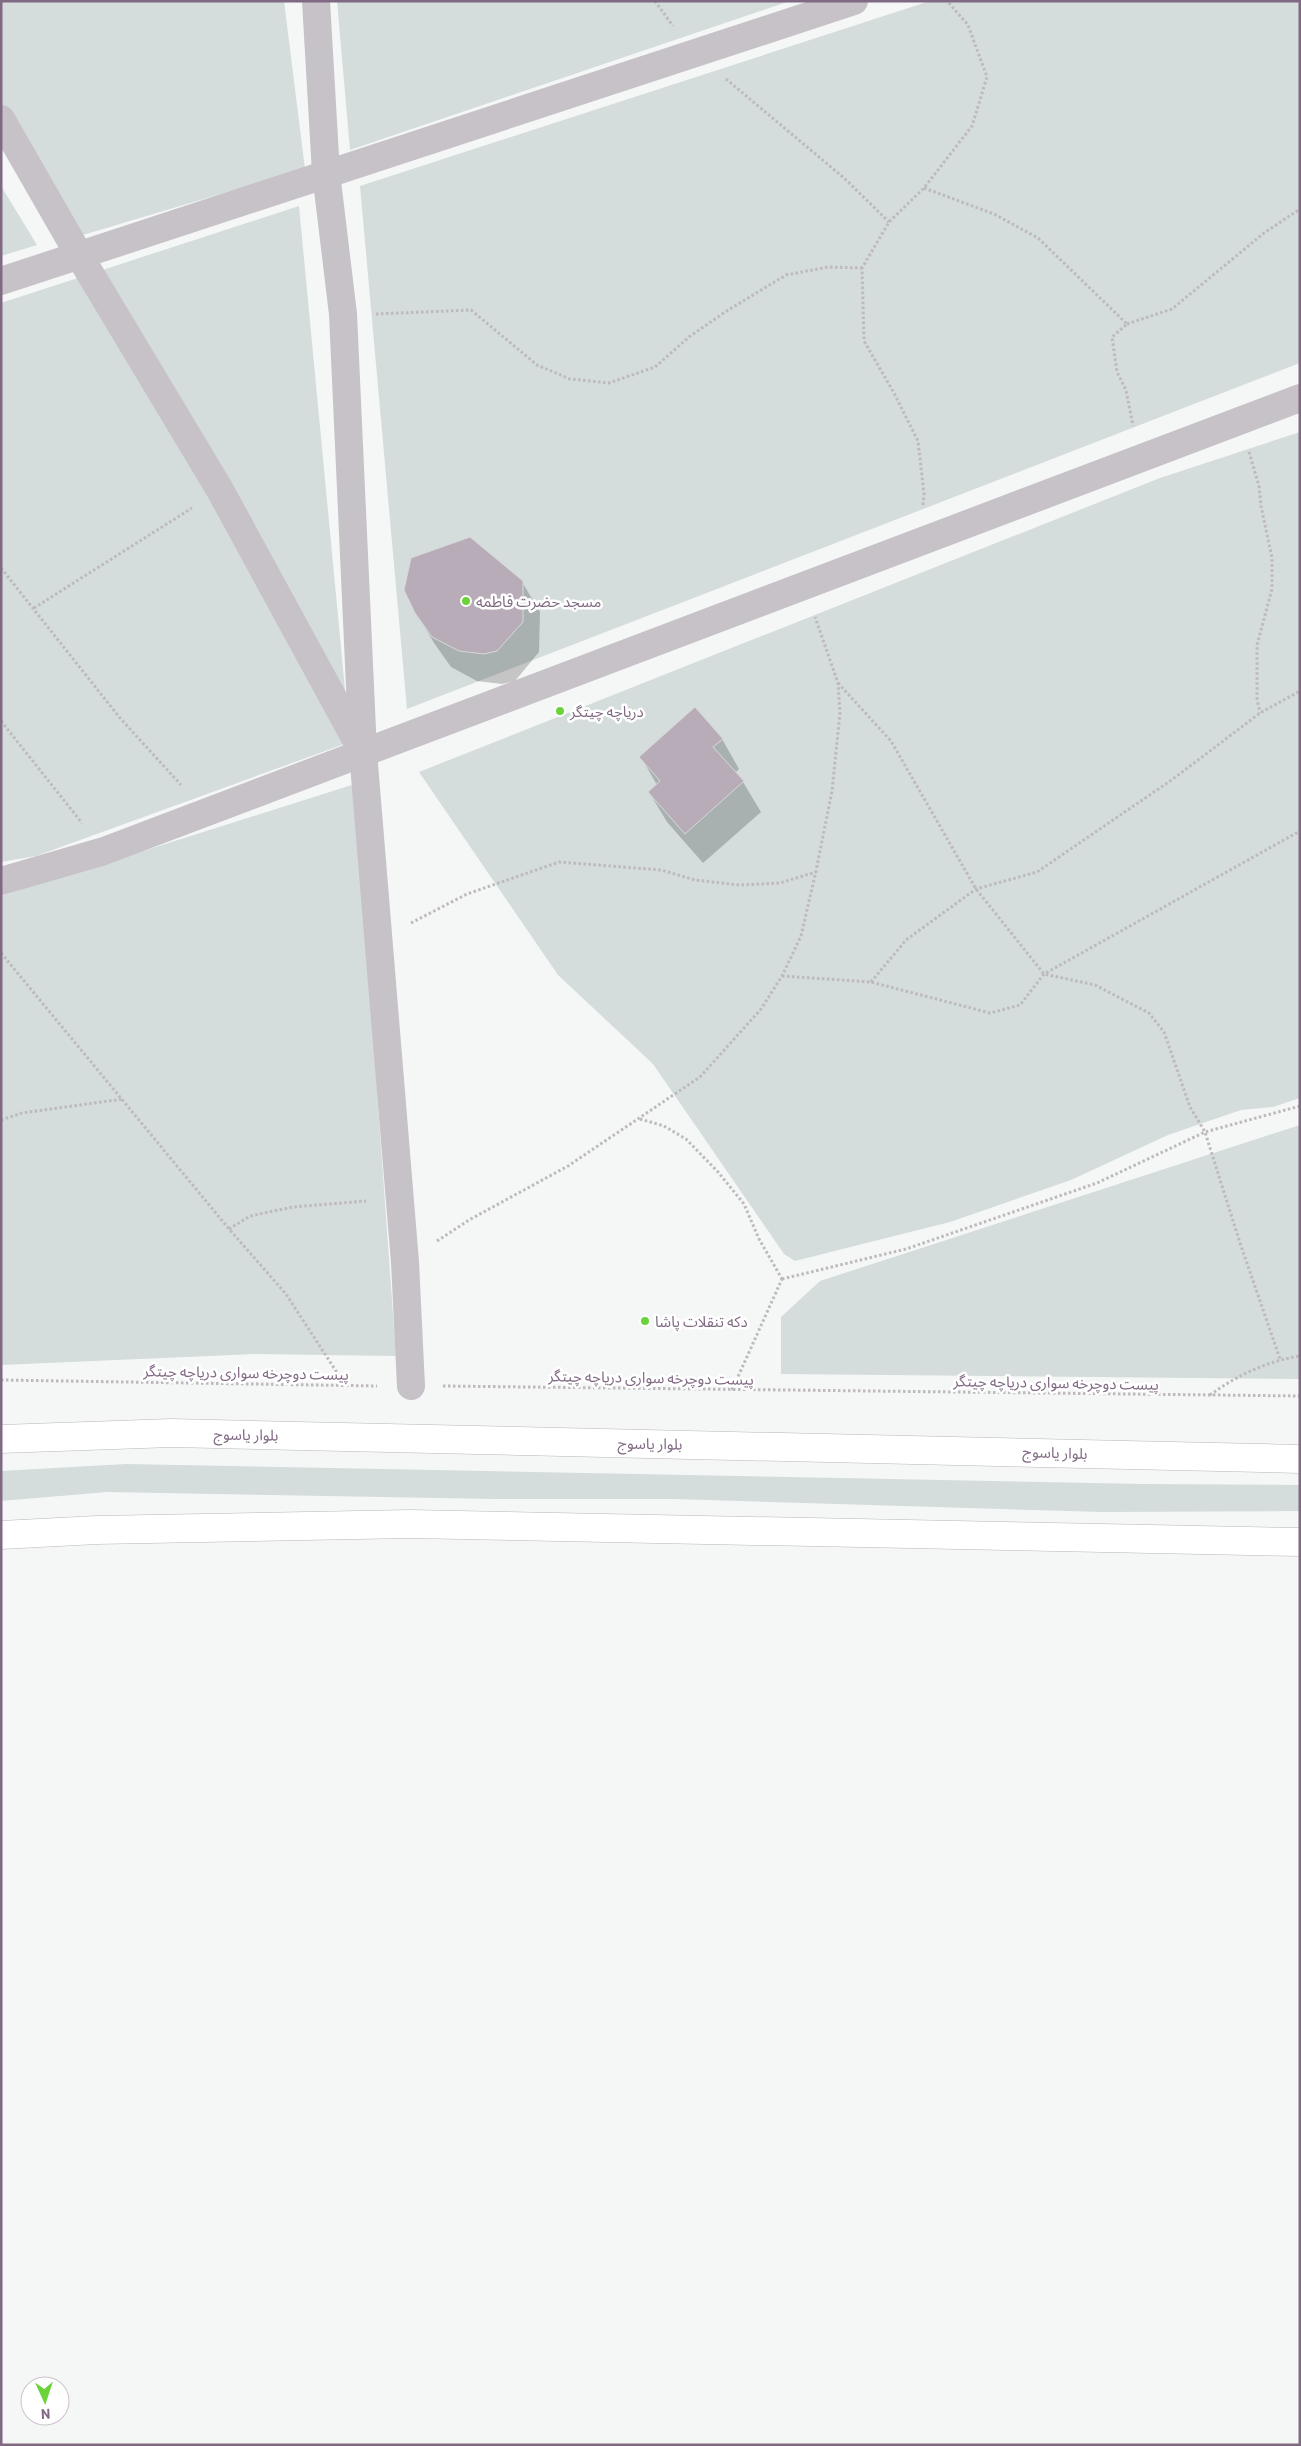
<svg xmlns="http://www.w3.org/2000/svg" width="1301" height="2446" font-family="Barlow,'Noto Sans Arabic',sans-serif">
  <rect width="100%" height="100%" fill="#f5f7f6"/>
  <g fill="#d4dcdc">
    <path d="M 1,1 L 284,1 L 305,169 L 76,237 L 1,108 Z"/>
    <path d="M 337,1 L 790,1 L 350,150 Z"/>
    <path d="M 930,1 L 1300,1 L 1300,363 L 407,709 L 360,186 Z"/>
    <path d="M 1,186 L 37,245 L 1,256 Z"/>
    <path d="M 299,206 L 350,742 L 36,856 L 1,862 L 1,303 Z"/>
    <path d="M 1300,432 L 1300,1098 L 1273,1107 L 1241,1110 L 1168,1135 L 1071,1180 L 950,1222 L 795,1261 L 784,1254 L 653,1064 L 558,975 L 419,772 L 1160,478 Z"/>
    <path d="M 355,784 L 396,1356 L 255,1354 L 1,1365 L 1,896 Z"/>
    <path d="M 1300,1125 L 1300,1379 L 781,1374 L 781,1317 L 820,1281 Z"/>
    <path d="M 126,1464 L 1142,1484 L 1300,1485 L 1300,1511 L 1102,1512 L 674,1499 L 496,1499 L 107,1492 L 1,1501 L 1,1471 Z"/>
  </g>
  <g fill="#0003">
    <path d="M 522,582 L 540,612 L 539,652 L 515,681 L 502,684 L 477,681 L 451,667 L 434,643 L 416,612 Z"/>
    <path d="M 722,739 L 739,769 L 735,773 L 743,782 L 761,812 L 703,863 L 667,822 L 649,792 L 657,785 L 641,757 Z"/>
  </g>
  <g fill="#b7acb8" stroke="#d7d9d8">
    <path d="M 470,537 L 523,581 L 523,622 L 497,651 L 484,654 L 459,651 L 432,637 L 415,613 L 404,590 L 411,558 Z"/>
    <path d="M 695,707 L 723,739 L 713,747 L 744,781 L 685,834 L 648,792 L 660,781 L 639,757 Z"/>
  </g>
  <g fill="none" stroke-linecap="round" stroke-linejoin="round">
    <defs>
      <g id="major">
        <path d="M 1,1439 L 172,1433 L 1300,1459"/>
        <path d="M 1,1535 L 97,1530 L 410,1524 L 1300,1542"/>
      </g>
    </defs>
    <use href="#major" stroke="#bbb5bc" stroke-width="29"/>
    <g stroke="#beb9be" stroke-width="3" stroke-dasharray="2.5 2.5" stroke-linecap="butt">
      <path d="M 655,1 L 673,26"/>
      <path d="M 726,79 L 844,178 L 889,222"/>
      <path d="M 924,188 L 994,214 L 1038,238 L 1127,324 L 1112,337 L 1117,372 L 1126,390 L 1133,426"/>
      <path d="M 376,314 L 471,310 L 537,365 L 570,379 L 609,383 L 655,367 L 689,337 L 725,312 L 786,275 L 828,267 L 862,268"/>
      <path d="M 1127,324 L 1172,309 L 1264,233 L 1300,209"/>
      <path d="M 1249,452 L 1259,486 L 1261,506 L 1272,558 L 1272,589 L 1257,645 L 1257,699 L 1260,713"/>
      <path d="M 923,505 L 924,494 L 918,441 L 894,393 L 864,341 L 862,268 L 889,222 L 924,188 L 972,126 L 987,77 L 968,25 L 947,1"/>
      <path d="M 1,568 L 120,718 L 181,785"/>
      <path d="M 34,608 L 192,508"/>
      <path d="M 838,683 L 891,741 L 976,889 L 1044,974 L 1095,985 L 1149,1013 L 1164,1032 L 1190,1107 L 1205,1132 L 1240,1243 L 1280,1359"/>
      <path d="M 1,721 L 82,823"/>
      <path d="M 411,923 L 467,894 L 559,862 L 661,870 L 695,880 L 739,885 L 780,883 L 816,872"/>
      <path d="M 1,953 L 229,1229 L 286,1294 L 345,1385"/>
      <path d="M 782,976 L 871,982 L 990,1013 L 1020,1005 L 1044,974 L 1300,831"/>
      <path d="M 871,982 L 906,940 L 976,889 L 1037,872 L 1173,779 L 1260,713 L 1300,691"/>
      <path d="M 640,1119 L 664,1126 L 686,1139 L 718,1172 L 744,1204 L 759,1239 L 782,1279"/>
      <path d="M 1,1120 L 22,1113 L 123,1099"/>
      <path d="M 229,1229 L 250,1216 L 293,1207 L 366,1201"/>
      <path d="M 437,1241 L 469,1220 L 568,1166 L 700,1077 L 761,1009 L 782,976 L 801,936 L 816,871 L 832,791 L 840,713 L 838,683 L 815,617"/>
      <path d="M 782,1279 L 906,1249 L 1097,1183 L 1205,1132 L 1300,1106"/>
      <path d="M 1,1380 L 377,1386"/>
      <path d="M 443,1386 L 1300,1396"/>
      <path d="M 732,1390 L 782,1279"/>
      <path d="M 1210,1395 C 1236,1376 1267,1361 1300,1356"/>
    </g>
    <g stroke="#c7c1c8" stroke-width="28">
      <path d="M 316,1 L 326,173 L 343,314 L 363,752 L 405,1262 L 411,1386"/>
      <path d="M 1,119 L 79,255 L 220,490 L 360,747"/>
      <path d="M 1,281 L 854,1"/>
      <path d="M 1,881 L 104,851 L 1300,398"/>
    </g>
    <use href="#major" stroke="#fff" stroke-width="28"/>
  </g>
  <g fill="#6ad339" stroke="#fff" stroke-width="2">
    <circle cx="466" cy="601" r="5"/>
    <circle cx="560" cy="711" r="5"/>
    <circle cx="645" cy="1321" r="5"/>
  </g>
  <g text-anchor="middle" dominant-baseline="central" stroke-width="5" stroke-linejoin="round" paint-order="stroke">
    <g font-size="15" fill="#806983" stroke="#fff" text-anchor="start">
      <text x="476" y="601">مسجد حضرت فاطمه</text>
      <text x="570" y="711">دریاچه چیتگر</text>
      <text x="655" y="1321">دکه تنقلات پاشا</text>
    </g>
    <g font-size="15" fill="#806983" stroke="#fff">
      <text transform="translate(246 1372) rotate(1)">پیست دوچرخه سواری دریاچه چیتگر</text>
      <text transform="translate(651 1377) rotate(1)">پیست دوچرخه سواری دریاچه چیتگر</text>
      <text transform="translate(1056 1382) rotate(1)">پیست دوچرخه سواری دریاچه چیتگر</text>
      <text transform="translate(246 1434) rotate(1)">بلوار یاسوج</text>
      <text transform="translate(650 1443) rotate(1)">بلوار یاسوج</text>
      <text transform="translate(1055 1452) rotate(2)">بلوار یاسوج</text>
    </g>
  </g>
  <rect width="1301" height="2446" fill="none" stroke="#806983" stroke-width="5"/>
  <g transform="translate(45 2401) rotate(177)"><circle r="24" fill="#ffffff" stroke="#ccc3cd"/>
  <path d="M0-4L9 19L0 12L-9 19Z" fill="#6ad339"/>
  <text y="-8" font-size="14" font-weight="bold" text-anchor="middle" fill="#806983">N</text>
  </g>
</svg>
